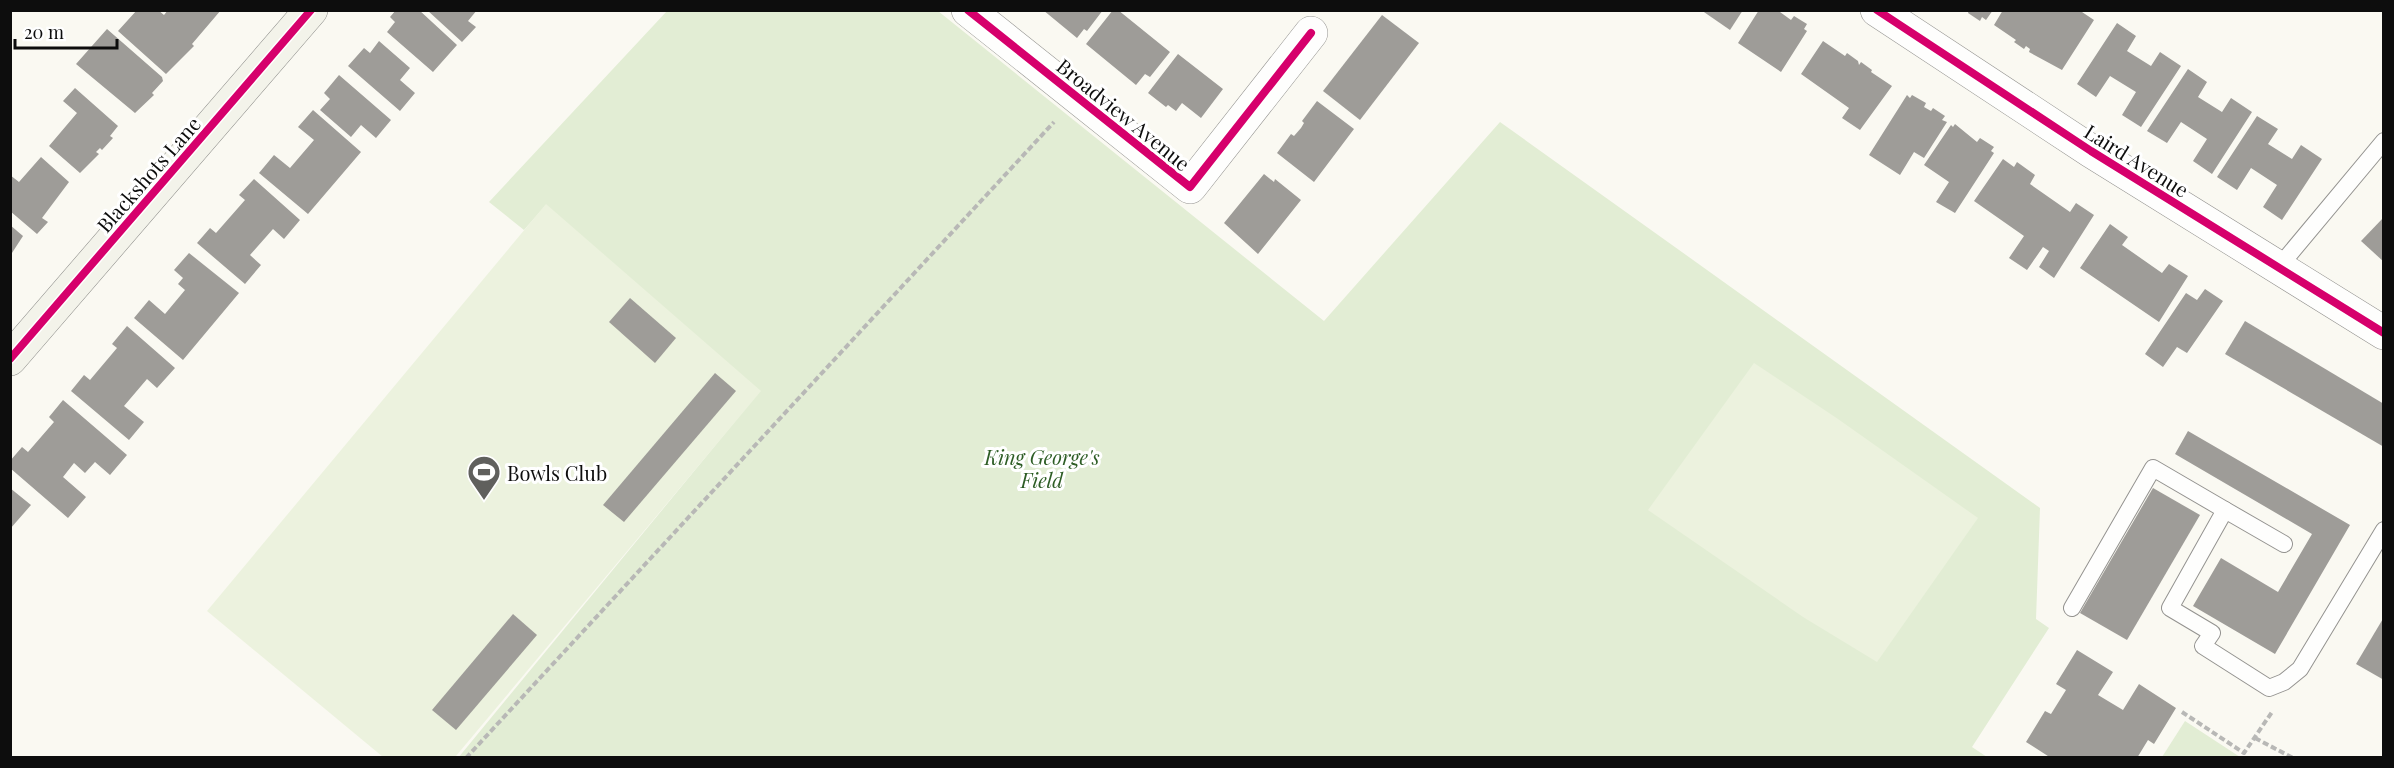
<svg xmlns="http://www.w3.org/2000/svg" width="2394" height="768" font-family="'Playfair Display',serif">
  <rect width="100%" height="100%" fill="#faf9f2"/>
  <g fill="#e2edd4">
    <path d="M 667,11 L 938,11 L 1324,321 L 1500,122 L 2040,508 L 2036,619 L 2049,628 L 1972,747 L 1987,757 L 458,758 L 760,391 L 546,205 L 524,230 L 489,202 Z"/>
    <path d="M 2185,721 L 2240,757 L 2162,757 Z"/>
  </g>
  <g fill="#ecf2de">
    <path d="M 546,204 L 761,391 L 456,756 L 383,757 L 207,611 Z"/>
    <path d="M 1754,363 L 1838,419 L 1978,518 L 1877,662 L 1803,617 L 1648,510 Z"/>
  </g>
  <g fill="#9e9c98">
    <path d="M 137,10 L 158,10 L 164,15 L 168,10 L 221,10 L 192,44 L 194,46 L 166,74 L 118,31 Z"/>
    <path d="M 396,10 L 419,10 L 457,45 L 433,72 L 387,32 L 395,22 L 390,17 Z"/>
    <path d="M 427,10 L 477,10 L 468,21 L 476,27 L 462,42 Z"/>
    <path d="M 1043,10 L 1103,10 L 1087,31 L 1084,29 L 1077,38 Z"/>
    <path d="M 1113,10 L 1118,10 L 1170,52 L 1150,77 L 1145,74 L 1136,85 L 1086,44 Z"/>
    <path d="M 1701,10 L 1743,10 L 1730,30 Z"/>
    <path d="M 1759,10 L 1781,10 L 1780,12 L 1791,20 L 1794,16 L 1807,24 L 1804,29 L 1807,31 L 1781,72 L 1738,43 Z"/>
    <path d="M 1969,10 L 1993,10 L 1986,20 L 1982,17 L 1980,21 L 1968,13 Z"/>
    <path d="M 2003,10 L 2079,10 L 2094,20 L 2062,70 L 2029,52 L 2030,49 L 2026,46 L 2024,49 L 2014,42 L 2016,40 L 1994,25 Z"/>
    <path d="M 1382,15 L 1419,43 L 1360,120 L 1323,91 Z"/>
    <path d="M 2117,23 L 2136,36 L 2127,51 L 2151,66 L 2160,52 L 2181,66 L 2141,127 L 2122,115 L 2136,92 L 2110,76 L 2096,97 L 2077,84 Z"/>
    <path d="M 107,29 L 162,77 L 163,81 L 152,93 L 154,95 L 135,113 L 76,64 Z"/>
    <path d="M 379,41 L 410,68 L 400,80 L 415,93 L 400,111 L 348,66 L 364,48 L 370,53 Z"/>
    <path d="M 1823,41 L 1845,56 L 1847,53 L 1858,61 L 1859,65 L 1861,62 L 1872,70 L 1871,72 L 1892,86 L 1860,130 L 1842,118 L 1849,108 L 1801,74 Z"/>
    <path d="M 1178,54 L 1223,89 L 1201,118 L 1182,103 L 1176,111 L 1168,105 L 1166,107 L 1148,93 Z"/>
    <path d="M 2188,69 L 2207,82 L 2198,97 L 2222,112 L 2231,98 L 2252,112 L 2212,174 L 2193,161 L 2207,139 L 2181,122 L 2167,143 L 2147,131 Z"/>
    <path d="M 339,75 L 391,120 L 376,138 L 361,125 L 351,137 L 320,110 L 330,99 L 324,93 Z"/>
    <path d="M 75,88 L 118,126 L 110,136 L 113,138 L 102,150 L 100,148 L 96,152 L 99,154 L 80,173 L 49,146 L 77,113 L 63,101 Z"/>
    <path d="M 1907,95 L 1910,98 L 1912,95 L 1926,103 L 1924,107 L 1931,111 L 1933,108 L 1945,116 L 1942,120 L 1947,122 L 1924,158 L 1914,152 L 1900,175 L 1869,155 Z"/>
    <path d="M 1317,101 L 1354,129 L 1314,182 L 1277,153 L 1291,134 L 1294,136 L 1301,128 L 1304,123 L 1302,121 Z"/>
    <path d="M 313,110 L 361,152 L 308,214 L 259,173 L 274,155 L 290,168 L 314,140 L 298,127 Z"/>
    <path d="M 2257,116 L 2278,129 L 2268,144 L 2292,159 L 2301,145 L 2322,159 L 2282,220 L 2263,207 L 2277,185 L 2251,168 L 2237,190 L 2217,177 Z"/>
    <path d="M 1955,124 L 1977,142 L 1980,138 L 1994,147 L 1991,151 L 1994,153 L 1955,213 L 1936,202 L 1949,182 L 1924,165 L 1951,125 L 1953,127 Z"/>
    <path d="M 41,157 L 69,182 L 42,218 L 48,222 L 37,234 L 10,211 L 10,175 L 19,182 Z"/>
    <path d="M 2003,159 L 2014,167 L 2017,162 L 2035,175 L 2030,184 L 2070,212 L 2076,203 L 2094,215 L 2054,278 L 2039,267 L 2049,251 L 2043,247 L 2027,270 L 2009,258 L 2024,236 L 1974,201 Z"/>
    <path d="M 1264,174 L 1274,182 L 1275,179 L 1301,200 L 1258,254 L 1224,223 Z"/>
    <path d="M 254,179 L 300,220 L 284,239 L 273,229 L 250,255 L 261,265 L 245,284 L 197,243 L 210,228 L 216,233 L 245,200 L 239,195 Z"/>
    <path d="M 2384,217 L 2384,262 L 2361,241 Z"/>
    <path d="M 2110,224 L 2128,237 L 2122,245 L 2162,273 L 2169,264 L 2188,276 L 2159,322 L 2080,268 Z"/>
    <path d="M 10,225 L 23,236 L 10,256 Z"/>
    <path d="M 189,253 L 239,293 L 183,360 L 134,318 L 149,300 L 165,314 L 185,290 L 178,284 L 183,278 L 174,270 Z"/>
    <path d="M 2205,289 L 2223,301 L 2187,353 L 2177,347 L 2163,367 L 2145,354 L 2186,293 L 2197,300 Z"/>
    <path d="M 630,298 L 676,338 L 655,363 L 609,322 Z"/>
    <path d="M 2245,321 L 2384,404 L 2384,447 L 2225,354 Z"/>
    <path d="M 127,326 L 175,368 L 157,388 L 147,379 L 124,406 L 144,422 L 129,440 L 71,391 L 84,375 L 90,380 L 117,348 L 112,344 Z"/>
    <path d="M 715,373 L 736,391 L 624,522 L 603,505 Z"/>
    <path d="M 63,400 L 127,455 L 110,475 L 95,462 L 85,473 L 74,463 L 63,477 L 86,497 L 68,518 L 10,468 L 10,461 L 22,447 L 28,452 L 54,422 L 49,417 Z"/>
    <path d="M 2188,431 L 2350,525 L 2275,654 L 2193,606 L 2221,558 L 2278,592 L 2312,534 L 2175,454 Z"/>
    <path d="M 10,488 L 31,505 L 10,529 Z"/>
    <path d="M 2153,488 L 2200,515 L 2127,640 L 2080,613 Z"/>
    <path d="M 513,614 L 537,635 L 456,730 L 432,710 Z"/>
    <path d="M 2384,617 L 2384,680 L 2356,664 Z"/>
    <path d="M 2077,650 L 2113,672 L 2098,695 L 2123,710 L 2139,684 L 2176,708 L 2154,744 L 2148,740 L 2137,758 L 2051,758 L 2026,742 L 2045,711 L 2051,714 L 2066,690 L 2056,684 Z"/>
  </g>
  <g fill="none" stroke-linecap="round" stroke-linejoin="round">
    <defs>
      <g id="lane">
        <path d="M 2278,268 L 2384,141"/>
        <path d="M 2225,510 L 2284,544"/>
        <path d="M 2072,608 L 2153,468 L 2225,510 L 2170,608 L 2212,633 L 2203,646 L 2269,688 L 2284,682 L 2300,669 L 2384,530"/>
      </g>
      <g id="street">
        <path d="M 968,10 L 1190,187 L 1311,33"/>
        <path d="M 1877,10 L 2091,151 L 2384,333"/>
      </g>
      <path id="secondary" d="M 10,359 L 311,10"/>
    </defs>
    <use href="#lane" stroke="#949390" stroke-width="18"/>
    <use href="#street" stroke="#949390" stroke-width="34"/>
    <use href="#secondary" stroke="#8a8a87" stroke-width="34"/>
    <g stroke="#b8b8b6" stroke-width="4" stroke-dasharray="6 3" stroke-linecap="butt">
      <path d="M 2182,712 L 2244,753 L 2272,712"/>
      <path d="M 2255,738 L 2293,758"/>
      <path d="M 466,758 L 1054,122"/>
    </g>
    <use href="#lane" stroke="#fefefd" stroke-width="16"/>
    <use href="#street" stroke="#fefefd" stroke-width="33"/>
    <use href="#secondary" stroke="#f3f3ea" stroke-width="33"/>
    <defs>
      <g id="cycleway">
        <path d="M 968,10 L 1190,187 L 1311,33"/>
        <path d="M 1877,10 L 2091,151 L 2384,333"/>
        <path d="M 10,359 L 311,10"/>
      </g>
    </defs>
    <use href="#cycleway" stroke="#fff" stroke-width="11"/>
    <use href="#cycleway" stroke="#d6006c" stroke-width="8"/>
  </g>
  <defs>
    <symbol id="stadium-pin" viewBox="-11 -11 22 30"><path d="M0 17L-7.5 6A9.5 9.5 0 1 1 7.5 6Z" fill="#60605d" stroke="#fff"/><path d="M0-5a6.5 5 0 1 0 0 10a6.5 5 0 1 0 0-10ZM-3.5-1.8h7v3.6h-7Z" fill="#fff"/></symbol>
  </defs>
  <g fill-rule="evenodd">
    <use href="#stadium-pin" x="465" y="453" width="38" height="52"/>
  </g>
  <g text-anchor="middle" dominant-baseline="central" stroke-width="6" stroke-linejoin="round" paint-order="stroke">
    <g font-size="20" fill="#0d0d0d" stroke="#fff">
      <text transform="translate(1124 114) rotate(39)">Broadview Avenue</text>
      <text transform="translate(2137 160) rotate(32)">Laird Avenue</text>
      <text transform="translate(148 174) rotate(-49)">Blackshots Lane</text>
    </g>
    <g font-size="20" font-style="italic" fill="#2d5d25" stroke="#fff">
      <text x="1042" y="456">King George's<tspan x="1042" dy="23">Field</tspan></text>
    </g>
    <g font-size="20" fill="#0d0d0d" stroke="#fff" text-anchor="start">
      <text x="507" y="472">Bowls Club</text>
    </g>
  </g>
  <rect width="2394" height="768" fill="none" stroke="#0d0d0d" stroke-width="24"/>
  <path d="M15 39v9h102v-9" fill="none" stroke="#0d0d0d" stroke-width="3"/>
  <text x="24" y="39" font-size="18" fill="#0d0d0d" stroke="#ffffff" stroke-width="4.5" paint-order="stroke">20 m</text>
</svg>
